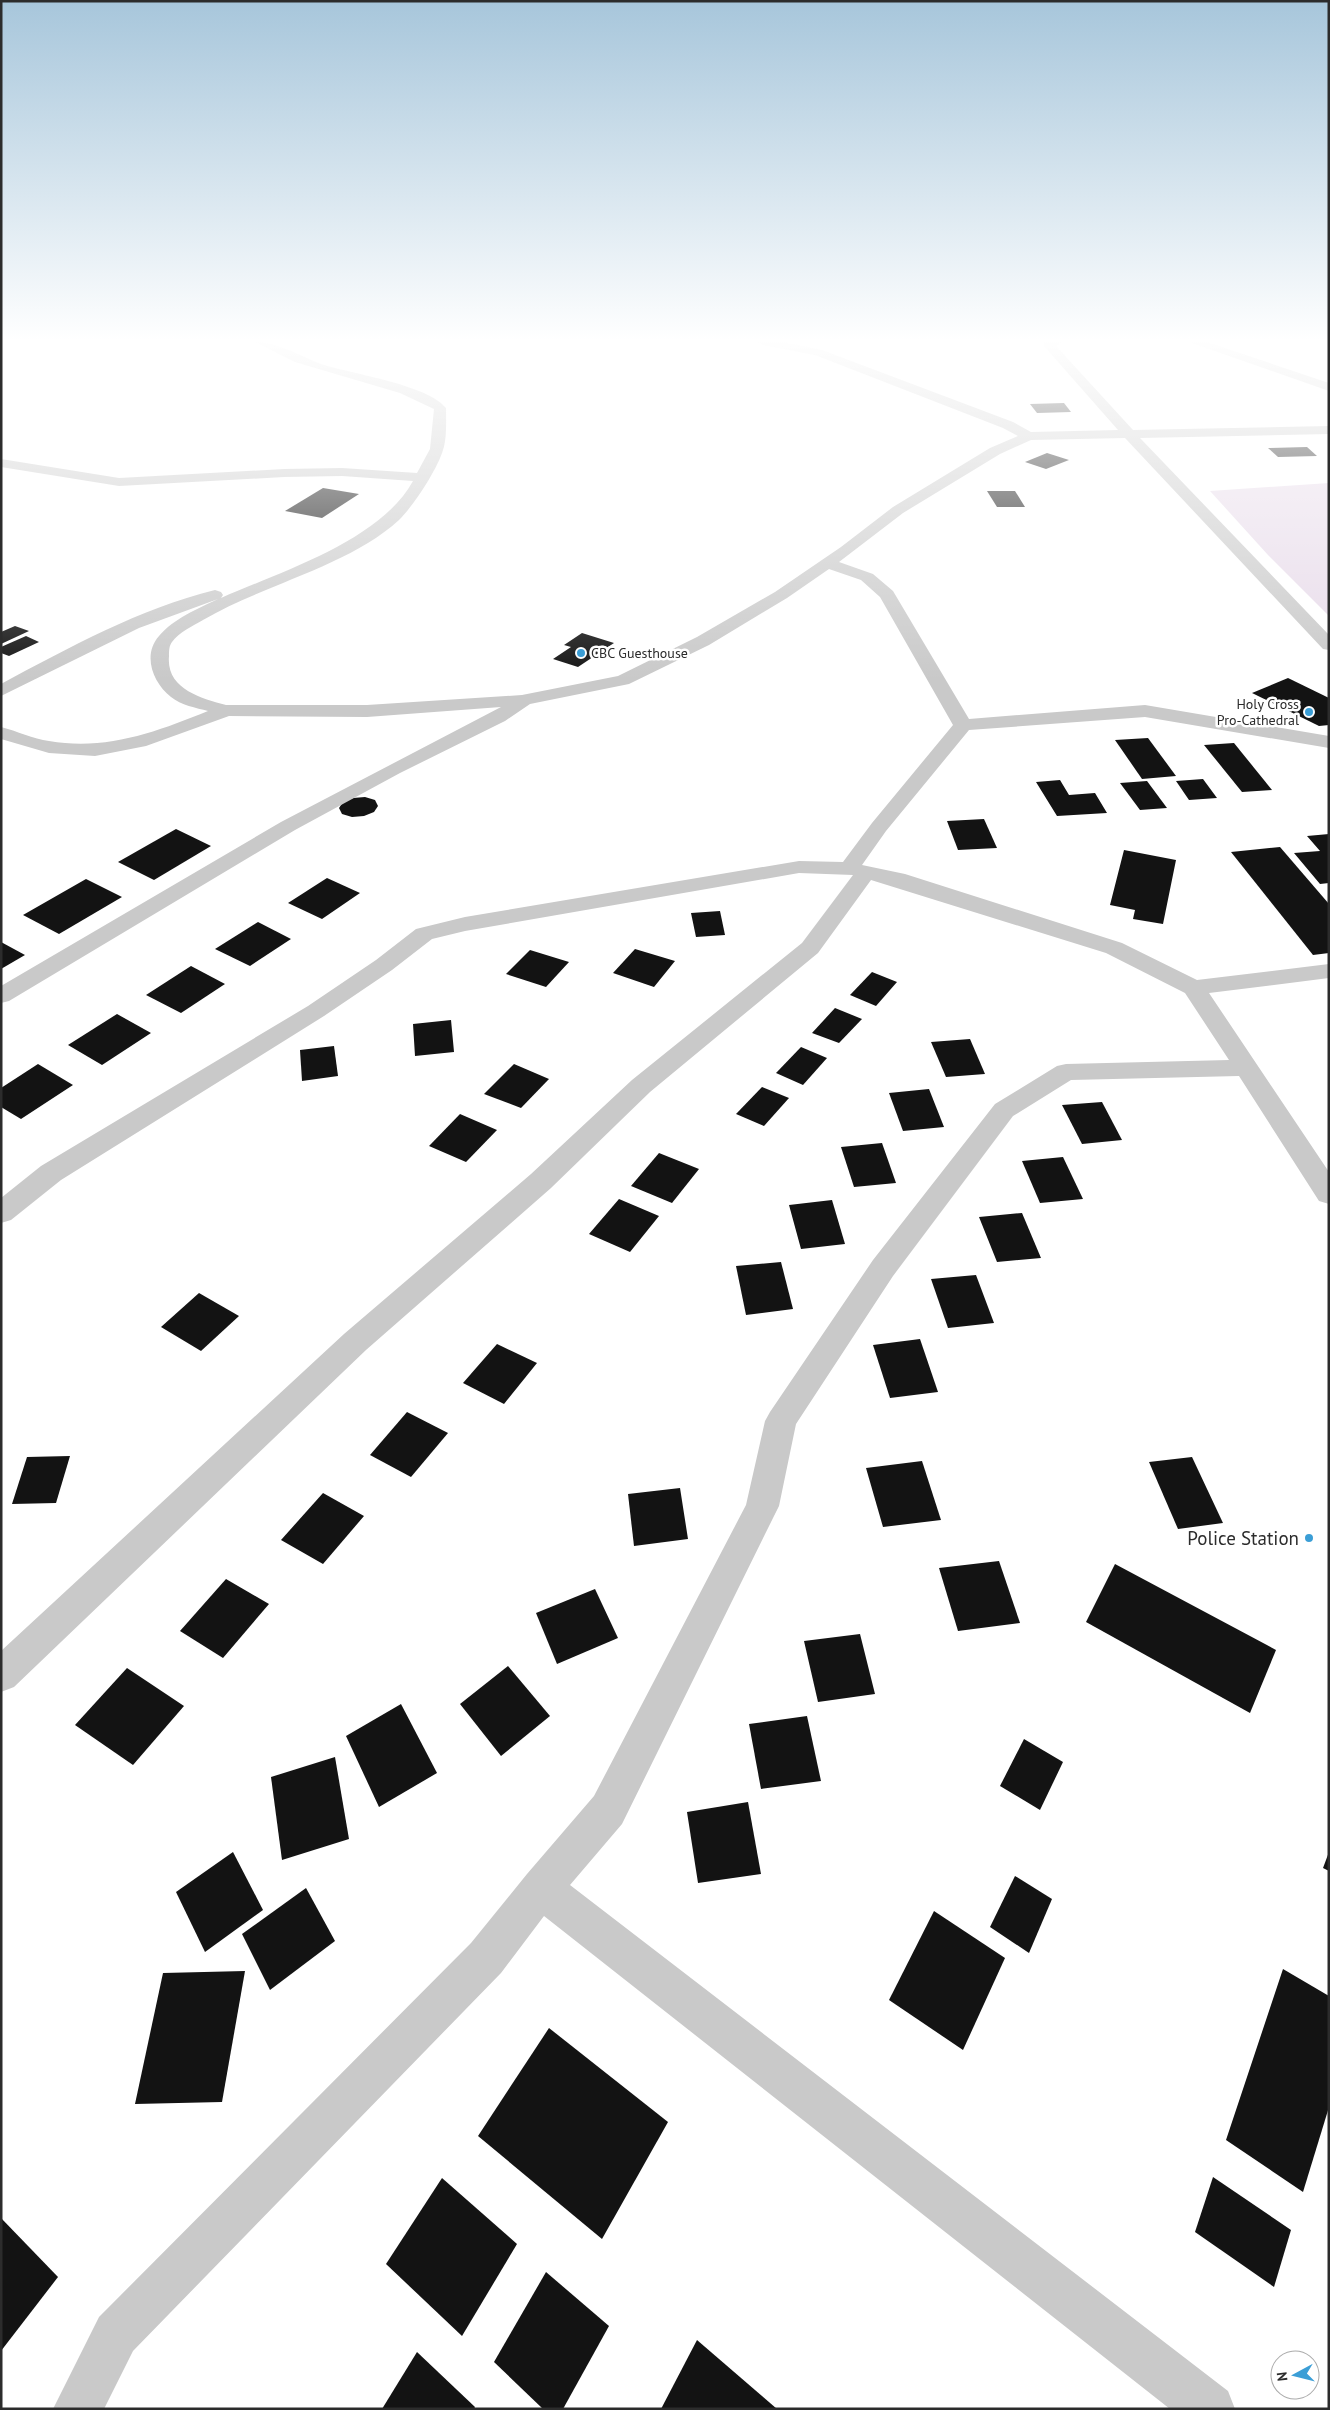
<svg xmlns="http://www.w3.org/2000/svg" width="1330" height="2410" font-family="'PT Sans',sans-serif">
  <rect width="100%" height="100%" fill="#fff"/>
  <path fill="#e7dae9" d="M 1329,483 L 1329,616 L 1268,555 L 1210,491 Z"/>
  <g fill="#131313">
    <path d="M 1064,403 L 1071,412 L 1037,413 L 1030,404 Z"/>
    <path d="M 1307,447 L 1317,456 L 1278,457 L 1268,448 Z"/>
    <path d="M 1047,453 L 1069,460 L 1046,469 L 1025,462 Z"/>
    <path d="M 323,488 L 359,494 L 322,518 L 285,511 Z"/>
    <path d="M 987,491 L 1015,491 L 1025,507 L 997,507 Z"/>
    <path d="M 15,626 L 29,631 L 1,644 L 1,632 Z"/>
    <path d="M 582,633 L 614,643 L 578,667 L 553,659 L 571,647 L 564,645 Z"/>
    <path d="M 26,636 L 39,642 L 9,656 L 1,653 L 1,647 Z"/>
    <path d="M 1288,678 L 1329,698 L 1329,725 L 1319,726 L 1252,693 Z"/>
    <path d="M 1148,738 L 1176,776 L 1142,779 L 1115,740 Z"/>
    <path d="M 1234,743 L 1272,790 L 1242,792 L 1204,745 Z"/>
    <path d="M 1203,779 L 1217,798 L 1189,800 L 1176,781 Z"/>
    <path d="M 1060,780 L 1069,795 L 1095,793 L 1107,813 L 1057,816 L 1036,782 Z"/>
    <path d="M 1147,781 L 1167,808 L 1140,810 L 1120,783 Z"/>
    <path d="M 365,797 L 375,800 L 378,806 L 374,812 L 364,816 L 352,817 L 342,814 L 339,808 L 343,802 L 353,798 Z"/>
    <path d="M 984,819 L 997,848 L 958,850 L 947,821 Z"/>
    <path d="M 176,829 L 211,846 L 154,880 L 118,862 Z"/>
    <path d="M 1329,834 L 1329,883 L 1320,884 L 1294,853 L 1320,851 L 1307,836 Z"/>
    <path d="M 1280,847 L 1329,904 L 1329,953 L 1313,955 L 1231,852 Z"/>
    <path d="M 1124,850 L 1176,860 L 1163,924 L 1133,919 L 1135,910 L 1110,905 Z"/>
    <path d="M 327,878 L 360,893 L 322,919 L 288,903 Z"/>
    <path d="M 86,879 L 122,897 L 59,934 L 23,915 Z"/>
    <path d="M 720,911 L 725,935 L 696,937 L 691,913 Z"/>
    <path d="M 258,922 L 291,939 L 250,966 L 215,949 Z"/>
    <path d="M 1,942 L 25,955 L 1,969 Z"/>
    <path d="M 635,949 L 675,961 L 654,987 L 613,973 Z"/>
    <path d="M 530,950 L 569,962 L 546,987 L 506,974 Z"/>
    <path d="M 191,966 L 225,984 L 181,1013 L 146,995 Z"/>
    <path d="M 872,972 L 897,982 L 876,1006 L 850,995 Z"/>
    <path d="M 835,1008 L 862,1019 L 839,1043 L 812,1033 Z"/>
    <path d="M 117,1014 L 151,1033 L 102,1065 L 68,1045 Z"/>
    <path d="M 451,1020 L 454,1052 L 415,1056 L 413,1024 Z"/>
    <path d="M 970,1039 L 985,1074 L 946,1077 L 931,1042 Z"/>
    <path d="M 334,1046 L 338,1076 L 302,1081 L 300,1050 Z"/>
    <path d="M 801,1047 L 827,1058 L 803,1085 L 776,1073 Z"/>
    <path d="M 38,1064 L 73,1085 L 21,1119 L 1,1107 L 1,1088 Z"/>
    <path d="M 514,1064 L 549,1079 L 521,1108 L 484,1094 Z"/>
    <path d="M 762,1087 L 789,1098 L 764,1126 L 736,1114 Z"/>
    <path d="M 929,1089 L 944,1127 L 903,1131 L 889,1093 Z"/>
    <path d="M 1102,1102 L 1122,1140 L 1082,1144 L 1062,1105 Z"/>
    <path d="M 460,1114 L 497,1130 L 466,1162 L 429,1146 Z"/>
    <path d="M 882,1143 L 896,1183 L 854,1187 L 841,1147 Z"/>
    <path d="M 659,1153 L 699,1169 L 672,1203 L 631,1186 Z"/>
    <path d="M 1063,1157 L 1083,1199 L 1040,1203 L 1022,1161 Z"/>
    <path d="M 619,1199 L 659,1216 L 630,1252 L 589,1234 Z"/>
    <path d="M 832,1200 L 845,1244 L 801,1249 L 789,1205 Z"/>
    <path d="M 1022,1213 L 1041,1258 L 997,1262 L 979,1217 Z"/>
    <path d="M 781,1262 L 793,1309 L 746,1315 L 736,1266 Z"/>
    <path d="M 976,1275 L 994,1323 L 948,1328 L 931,1279 Z"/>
    <path d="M 199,1293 L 239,1316 L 201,1351 L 161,1327 Z"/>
    <path d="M 920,1339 L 938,1392 L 890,1398 L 873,1345 Z"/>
    <path d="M 497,1344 L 537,1363 L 504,1404 L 463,1383 Z"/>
    <path d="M 407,1412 L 448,1433 L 411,1477 L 370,1455 Z"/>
    <path d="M 70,1456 L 56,1503 L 12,1504 L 27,1457 Z"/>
    <path d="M 1192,1457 L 1223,1523 L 1178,1529 L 1149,1462 Z"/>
    <path d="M 922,1461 L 941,1520 L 883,1527 L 866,1468 Z"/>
    <path d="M 680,1488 L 688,1539 L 634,1546 L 628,1494 Z"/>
    <path d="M 323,1493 L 364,1516 L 323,1564 L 281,1540 Z"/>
    <path d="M 999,1561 L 1020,1623 L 958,1631 L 939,1568 Z"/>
    <path d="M 1115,1564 L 1276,1650 L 1250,1713 L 1086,1622 Z"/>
    <path d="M 226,1579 L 269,1604 L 223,1658 L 180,1631 Z"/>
    <path d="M 595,1589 L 618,1638 L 557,1664 L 536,1613 Z"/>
    <path d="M 860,1634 L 875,1694 L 818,1702 L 804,1641 Z"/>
    <path d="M 508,1666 L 550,1716 L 501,1756 L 460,1704 Z"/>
    <path d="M 127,1668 L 184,1706 L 133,1765 L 75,1725 Z"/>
    <path d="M 401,1704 L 437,1773 L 379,1807 L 346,1736 Z"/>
    <path d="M 807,1716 L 821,1781 L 761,1789 L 749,1724 Z"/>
    <path d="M 1024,1739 L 1063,1762 L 1040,1810 L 1000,1786 Z"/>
    <path d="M 335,1757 L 349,1839 L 282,1860 L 271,1777 Z"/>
    <path d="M 748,1802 L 761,1874 L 698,1883 L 687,1812 Z"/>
    <path d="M 233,1852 L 263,1910 L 205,1952 L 176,1892 Z"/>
    <path d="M 1329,1852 L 1329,1871 L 1323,1868 Z"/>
    <path d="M 1015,1876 L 1052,1899 L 1029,1953 L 990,1927 Z"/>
    <path d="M 306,1888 L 335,1941 L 270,1990 L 242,1934 Z"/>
    <path d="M 934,1911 L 1005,1958 L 963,2050 L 889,2000 Z"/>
    <path d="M 1283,1969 L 1329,1996 L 1329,2107 L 1303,2192 L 1226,2140 Z"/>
    <path d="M 245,1971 L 222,2102 L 135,2104 L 163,1973 Z"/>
    <path d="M 549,2028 L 668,2122 L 602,2239 L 478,2136 Z"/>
    <path d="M 1213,2177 L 1291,2230 L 1274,2287 L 1195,2232 Z"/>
    <path d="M 442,2178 L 517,2244 L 462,2336 L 386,2264 Z"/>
    <path d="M 1,2218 L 58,2277 L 1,2351 Z"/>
    <path d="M 546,2272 L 609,2326 L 563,2409 L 543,2409 L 494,2362 Z"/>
    <path d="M 697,2340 L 777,2409 L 661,2409 Z"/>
    <path d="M 417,2352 L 475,2407 L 474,2409 L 382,2409 Z"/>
  </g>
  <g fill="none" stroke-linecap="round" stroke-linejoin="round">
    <g fill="#c9c9c9" fill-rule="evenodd">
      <path d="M 255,342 C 279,342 301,357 324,365 C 353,374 428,385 446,408 C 446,421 447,438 443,450 C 437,470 414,505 399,520 C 349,566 262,585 203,620 C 193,626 179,632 172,642 C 169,646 169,651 169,656 C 166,689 201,698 226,705 L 367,705 L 522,695 L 618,676 L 697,637 L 775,592 L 841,547 L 893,507 L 990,448 L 1018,436 L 1003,428 L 815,355 L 763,345 L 757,342 L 783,342 L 822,350 L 1013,422 L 1031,432 L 1118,430 L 1044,346 L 1043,342 L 1062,342 L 1056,346 L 1133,430 L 1329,426 L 1329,434 L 1140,438 L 1329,635 L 1329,650 L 1323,649 L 1125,438 L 1031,440 L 1000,454 L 903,513 L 839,562 L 873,574 L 893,591 L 969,719 L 1145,705 L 1329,736 L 1329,748 L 1145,717 L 969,730 L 886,831 L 862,865 L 905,874 L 1122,943 L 1197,980 L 1329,964 L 1329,978 L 1209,993 L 1329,1172 L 1329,1204 L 1319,1201 L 1239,1076 L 1071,1080 L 1013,1116 L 893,1276 L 796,1424 L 779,1506 L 774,1516 L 622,1824 L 570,1885 L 1228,2391 L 1235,2409 L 1170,2409 L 544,1916 L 501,1973 L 133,2351 L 104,2409 L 53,2409 L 99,2317 L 471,1943 L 527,1874 L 594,1796 L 746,1505 L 765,1421 L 770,1412 L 873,1260 L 995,1104 L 1057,1066 L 1066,1064 L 1229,1060 L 1185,993 L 1106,953 L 871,880 L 818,953 L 650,1092 L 551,1188 L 366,1350 L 14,1687 L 1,1692 L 1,1651 L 344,1334 L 531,1174 L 632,1080 L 802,943 L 853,875 L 799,873 L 465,931 L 432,939 L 392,970 L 324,1016 L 61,1180 L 11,1220 L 1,1223 L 1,1198 L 41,1166 L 308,1006 L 376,960 L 416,929 L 465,917 L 799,861 L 843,862 L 872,823 L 953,725 L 880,597 L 861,580 L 829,569 L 787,598 L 709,645 L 629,684 L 530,704 L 505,721 L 400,773 L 295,830 L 9,1001 L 1,1003 L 1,986 L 281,822 L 501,707 L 367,717 L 229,716 L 146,746 L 95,756 L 49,753 L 1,739 L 1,727 C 17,731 33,739 49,741 C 106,751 156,732 208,711 C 196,708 181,705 171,697 C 153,683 142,655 159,636 C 173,619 199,608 218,599 L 139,628 L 1,696 L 1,684 C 70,647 139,609 215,590 L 221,592 L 223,595 L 221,598 C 282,571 380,541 413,481 L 342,476 L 284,477 L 119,486 L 1,467 L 1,459 L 119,478 L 284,469 L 342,468 L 417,473 L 430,449 L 434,409 L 400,393 L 295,362 Z"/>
      <path d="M 1189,342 L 1207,342 L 1329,383 L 1329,391 Z"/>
    </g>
  </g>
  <linearGradient id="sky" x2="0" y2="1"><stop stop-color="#a7c6db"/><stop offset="0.5" stop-color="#fff"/><stop offset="1" stop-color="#fff" stop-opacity="0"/></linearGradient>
  <rect width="1330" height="680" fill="url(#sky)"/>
  <g fill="#3b9ed6" stroke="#fff" stroke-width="2">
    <circle cx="581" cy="653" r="5"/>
    <circle cx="1309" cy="712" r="5"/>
    <circle cx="1309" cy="1538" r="5"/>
  </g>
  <g text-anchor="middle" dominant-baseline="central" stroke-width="5" stroke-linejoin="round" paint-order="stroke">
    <g font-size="14" fill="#2c2c2c" stroke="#fff" text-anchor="start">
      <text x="591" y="653">CBC Guesthouse</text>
      <text x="1299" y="704" text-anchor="end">Holy Cross<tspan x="1299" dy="16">Pro-Cathedral</tspan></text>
    </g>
    <g font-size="19" fill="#2c2c2c" stroke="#fff" text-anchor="end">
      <text x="1299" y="1538">Police Station</text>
    </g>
  </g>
  <rect width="1330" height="2410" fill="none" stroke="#2c2c2c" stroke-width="5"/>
  <g transform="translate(1295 2375) rotate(263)"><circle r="24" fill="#ffffff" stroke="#ababab"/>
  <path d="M0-4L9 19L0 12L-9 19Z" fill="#3b9ed6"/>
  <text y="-8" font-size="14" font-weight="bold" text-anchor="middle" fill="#2c2c2c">N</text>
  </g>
</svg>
